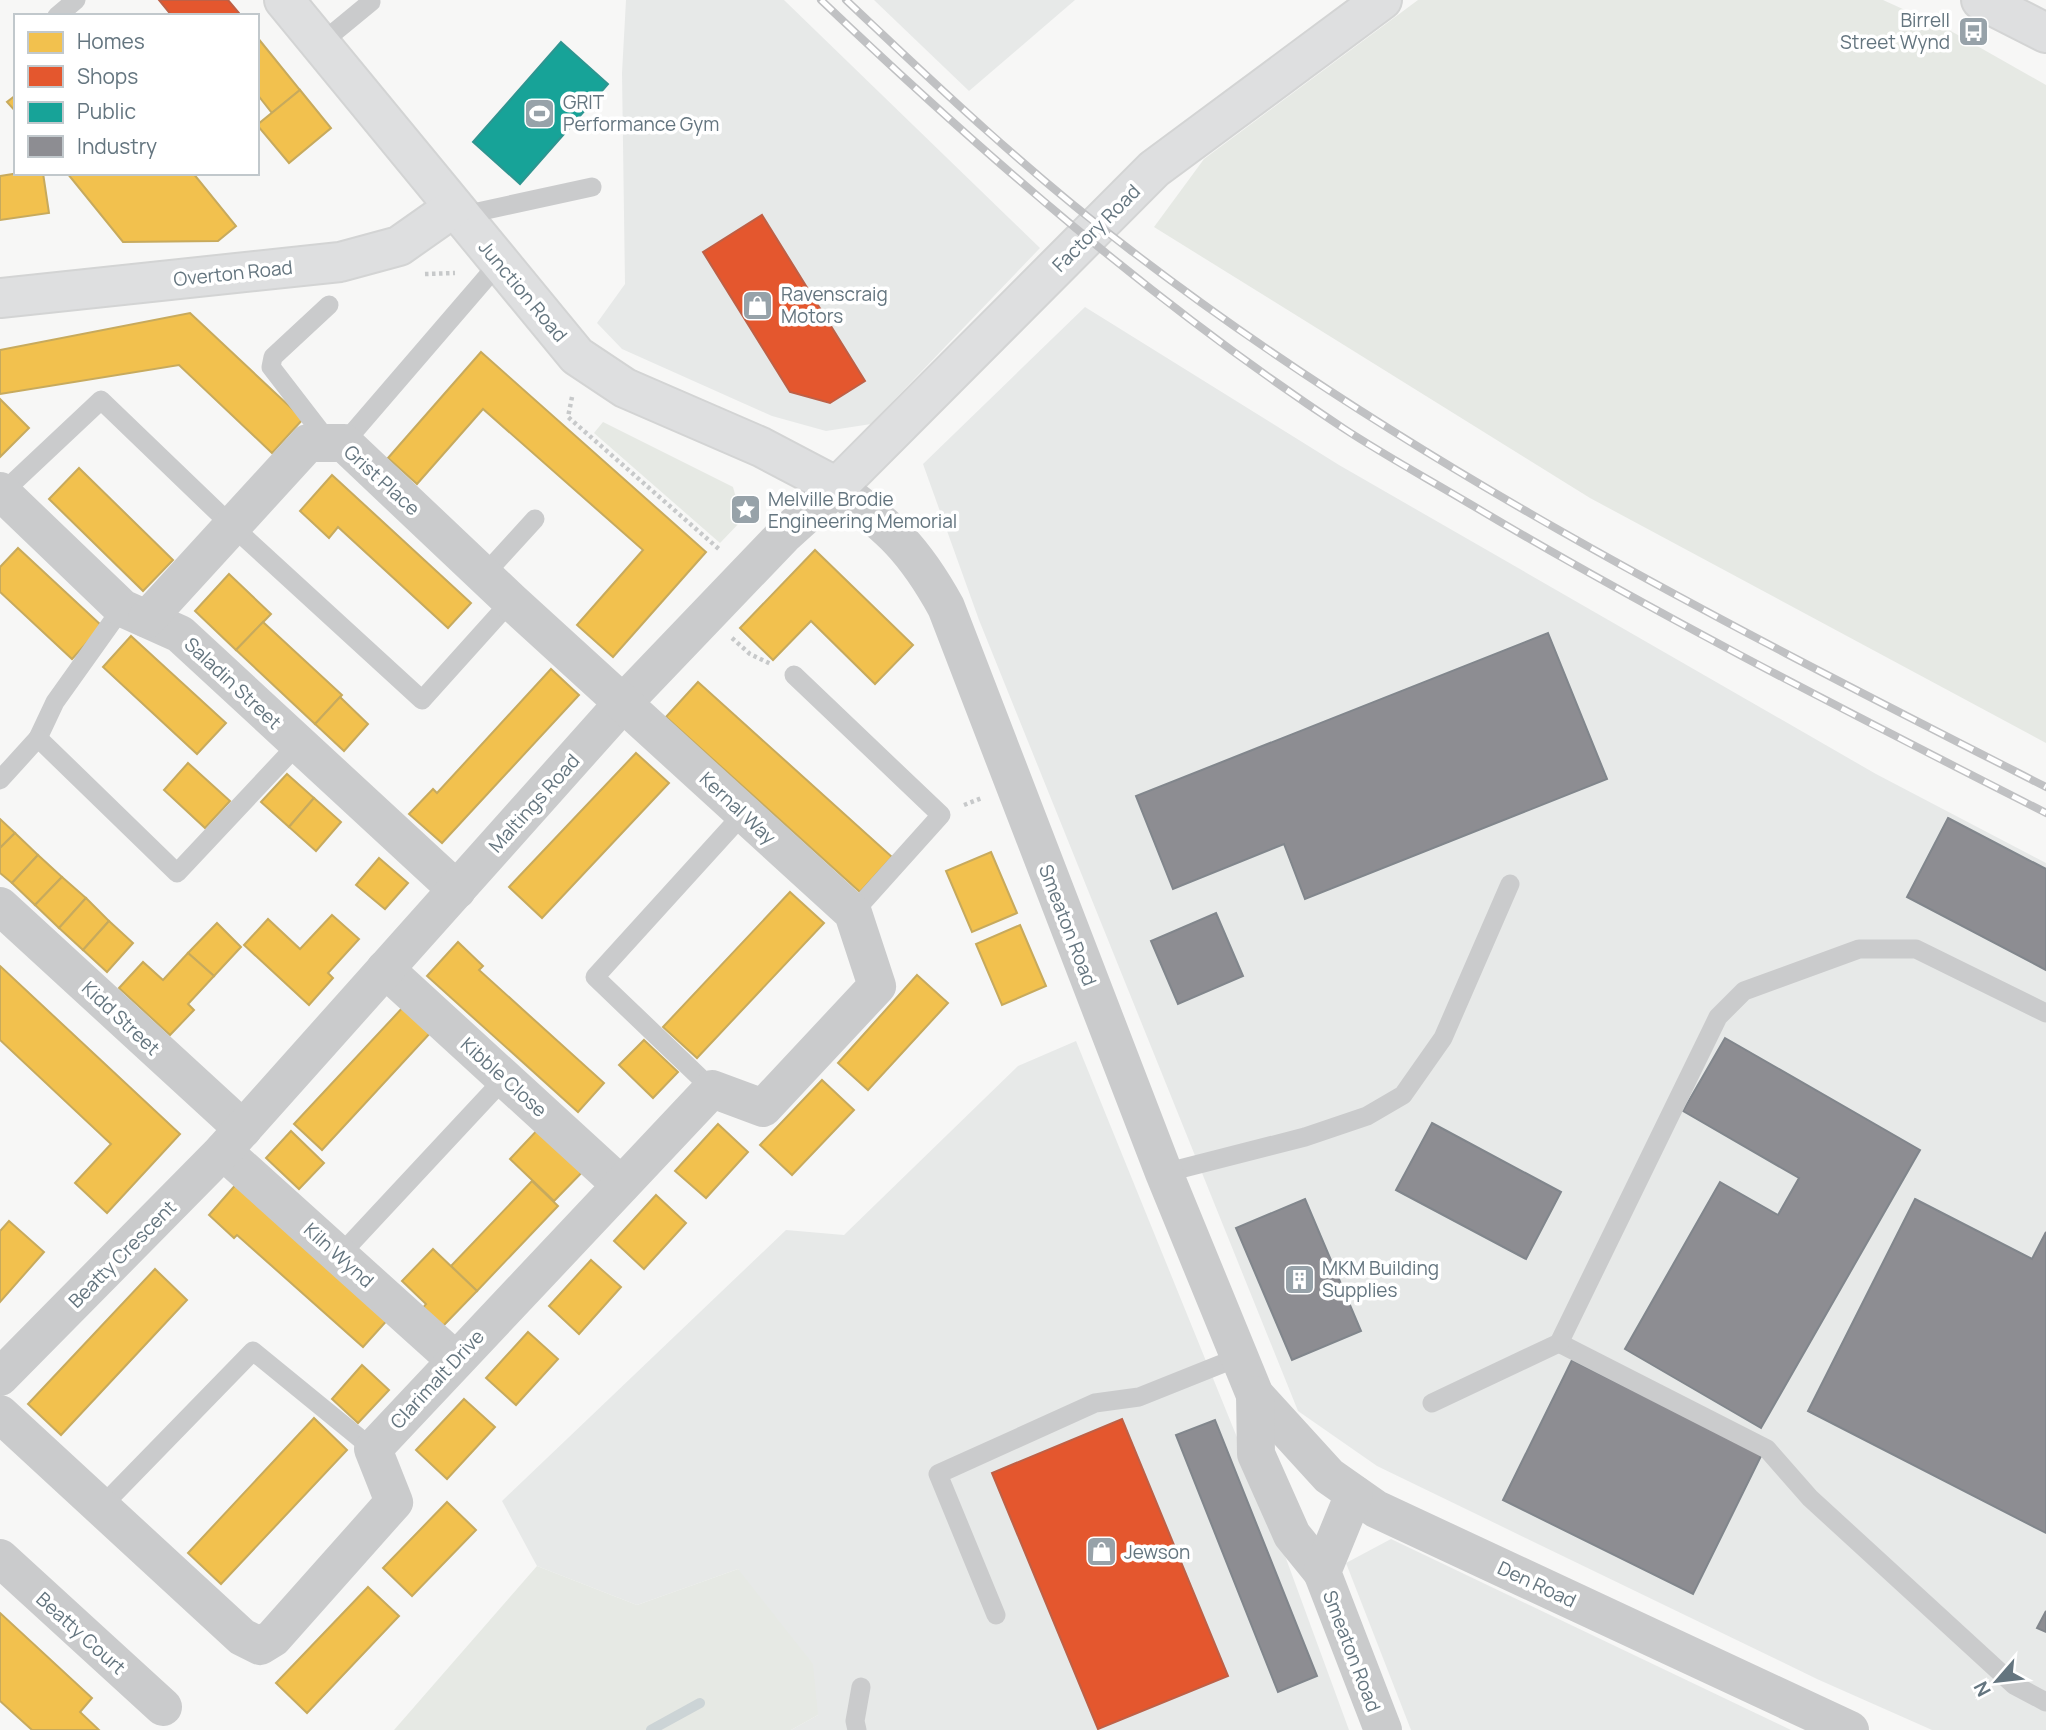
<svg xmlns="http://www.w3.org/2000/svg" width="2046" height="1730" font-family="Manrope,sans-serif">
  <rect width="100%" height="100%" fill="#f7f7f6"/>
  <g fill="#e7e9e8">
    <path d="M 626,0 L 784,0 L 1040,248 L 871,424 L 826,431 L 772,416 L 622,349 L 597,323 L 625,284 L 622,73 Z"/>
    <path d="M 874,0 L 1075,0 L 969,91 Z"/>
    <path d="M 1085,307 L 1339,465 L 1876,774 L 2046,863 L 2046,1730 L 1932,1730 L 1817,1679 L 1377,1466 L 1298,1411 L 979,620 L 923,464 Z"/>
    <path d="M 1076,1041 L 1284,1553 L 1349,1730 L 791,1730 L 818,1715 L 738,1569 L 637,1605 L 537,1566 L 502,1501 L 786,1230 L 844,1235 L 1018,1066 Z"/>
    <path d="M 1391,1539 L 1791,1730 L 1411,1730 L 1346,1563 Z"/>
  </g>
  <g fill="#e6e9e4">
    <path d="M 1418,0 L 1883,0 L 1949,30 L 2046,85 L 2046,743 L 1590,498 L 1154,227 L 1204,159 Z"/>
    <path d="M 603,422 L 733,487 L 742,520 L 720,543 L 594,433 Z"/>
    <path d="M 537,1566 L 637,1605 L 738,1569 L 813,1664 L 818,1715 L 791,1730 L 394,1730 Z"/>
  </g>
  <g fill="#f2c14e" stroke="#c7aa5d" stroke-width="2">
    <path d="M 257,37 L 300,90 L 272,113 L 257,94 Z"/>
    <path d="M 300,90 L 331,128 L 289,163 L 257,125 Z"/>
    <path d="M 16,95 L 16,112 L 7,102 Z"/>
    <path d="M 19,173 L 43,173 L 49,213 L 0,220 L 0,176 Z"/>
    <path d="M 67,173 L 193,173 L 236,226 L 218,241 L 123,242 Z"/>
    <path d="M 190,313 L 303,419 L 272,453 L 179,365 L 0,394 L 0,350 Z"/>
    <path d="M 481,352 L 706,552 L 613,657 L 577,625 L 643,550 L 483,409 L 417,484 L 388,458 Z"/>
    <path d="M 0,399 L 29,428 L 0,457 Z"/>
    <path d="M 79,468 L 173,560 L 143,591 L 49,499 Z"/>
    <path d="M 332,475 L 471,603 L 448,628 L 338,527 L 329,538 L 300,511 Z"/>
    <path d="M 18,548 L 102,626 L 72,659 L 0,592 L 0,567 Z"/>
    <path d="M 815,550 L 913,645 L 875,684 L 811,621 L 773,660 L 740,628 Z"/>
    <path d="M 229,574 L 271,614 L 236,650 L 195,611 Z"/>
    <path d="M 263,622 L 342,695 L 315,724 L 236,650 Z"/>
    <path d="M 131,636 L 226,723 L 197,754 L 103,667 Z"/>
    <path d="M 551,669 L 579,695 L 442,843 L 409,814 L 433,789 L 437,793 Z"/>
    <path d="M 698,682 L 892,857 L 860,892 L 666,717 Z"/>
    <path d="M 340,697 L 368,724 L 344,751 L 315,724 Z"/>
    <path d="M 636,753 L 669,783 L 542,918 L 509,887 Z"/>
    <path d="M 188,763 L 230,801 L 205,828 L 164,790 Z"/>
    <path d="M 287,774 L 314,798 L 289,827 L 261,802 Z"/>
    <path d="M 314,798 L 341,822 L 316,851 L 289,827 Z"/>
    <path d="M 0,819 L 15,833 L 0,848 Z"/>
    <path d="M 15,833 L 38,855 L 12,883 L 0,873 L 0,848 Z"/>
    <path d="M 991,852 L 1017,913 L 972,932 L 946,871 Z"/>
    <path d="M 38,855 L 62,877 L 35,905 L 12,883 Z"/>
    <path d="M 379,858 L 408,883 L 385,909 L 356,885 Z"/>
    <path d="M 62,877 L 86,898 L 59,928 L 35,905 Z"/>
    <path d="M 790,892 L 824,923 L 697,1058 L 663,1027 Z"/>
    <path d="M 86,898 L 109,921 L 83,950 L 59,928 Z"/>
    <path d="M 332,915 L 359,939 L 328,973 L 333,978 L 309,1005 L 244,945 L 268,919 L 300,949 Z"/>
    <path d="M 109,921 L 133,943 L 107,972 L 83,950 Z"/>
    <path d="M 217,923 L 241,947 L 214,976 L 188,953 Z"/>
    <path d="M 1020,925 L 1046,986 L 1002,1005 L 976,944 Z"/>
    <path d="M 458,942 L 483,966 L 479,970 L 604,1083 L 578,1112 L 427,976 Z"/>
    <path d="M 188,953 L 214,976 L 188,1004 L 194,1010 L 170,1035 L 119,988 L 143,962 L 163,980 Z"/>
    <path d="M 0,966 L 180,1134 L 107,1213 L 75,1183 L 111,1144 L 0,1040 Z"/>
    <path d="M 917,975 L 948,1003 L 868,1090 L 838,1063 Z"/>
    <path d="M 405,1005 L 432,1031 L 322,1150 L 294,1124 Z"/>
    <path d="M 644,1040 L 678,1072 L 653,1098 L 619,1065 Z"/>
    <path d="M 822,1080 L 854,1110 L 792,1175 L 760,1145 Z"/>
    <path d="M 718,1124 L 748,1152 L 706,1198 L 675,1171 Z"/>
    <path d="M 541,1126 L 590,1164 L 554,1201 L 510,1159 Z"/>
    <path d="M 291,1131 L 324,1163 L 299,1189 L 266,1158 Z"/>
    <path d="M 239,1181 L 390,1317 L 363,1347 L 237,1235 L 234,1238 L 209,1215 Z"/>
    <path d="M 532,1181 L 558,1206 L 477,1291 L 451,1266 Z"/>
    <path d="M 656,1195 L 686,1223 L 644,1269 L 614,1241 Z"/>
    <path d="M 9,1221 L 44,1252 L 0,1302 L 0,1231 Z"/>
    <path d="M 433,1249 L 477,1291 L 442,1327 L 422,1309 L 426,1304 L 402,1281 Z"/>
    <path d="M 591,1260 L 621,1287 L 579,1334 L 549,1306 Z"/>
    <path d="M 155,1269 L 187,1300 L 61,1435 L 28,1404 Z"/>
    <path d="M 528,1332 L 558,1359 L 516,1405 L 486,1378 Z"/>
    <path d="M 362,1365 L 389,1390 L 358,1423 L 332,1399 Z"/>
    <path d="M 464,1399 L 495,1427 L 447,1479 L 416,1450 Z"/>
    <path d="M 314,1418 L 347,1450 L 221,1584 L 188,1553 Z"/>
    <path d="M 447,1502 L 476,1530 L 412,1596 L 383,1568 Z"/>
    <path d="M 368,1587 L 399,1616 L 307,1713 L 276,1683 Z"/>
    <path d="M 0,1613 L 92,1698 L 80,1712 L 99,1730 L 32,1730 L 0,1701 Z"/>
  </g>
  <g fill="#e4572e" stroke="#be6046" stroke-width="2">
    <path d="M 159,0 L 228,0 L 239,13 L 235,16 L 172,16 Z"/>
    <path d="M 762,215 L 865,381 L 830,403 L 790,392 L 703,252 Z"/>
    <path d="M 1122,1419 L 1228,1676 L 1098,1729 L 992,1473 Z"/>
  </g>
  <path fill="#17a398" stroke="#2e9590" stroke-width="2" d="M 561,42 L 608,84 L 520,184 L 473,142 Z"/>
  <g fill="#8d8d92" stroke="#81868c" stroke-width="2">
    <path d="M 1548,633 L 1607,779 L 1305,899 L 1284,844 L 1173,889 L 1136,796 Z"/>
    <path d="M 1948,818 L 2046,869 L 2046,970 L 1907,897 Z"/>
    <path d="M 1216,913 L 1243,976 L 1178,1004 L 1151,941 Z"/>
    <path d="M 1725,1038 L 1920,1150 L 1761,1428 L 1625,1349 L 1720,1182 L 1778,1215 L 1799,1178 L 1683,1111 Z"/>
    <path d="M 1432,1123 L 1561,1192 L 1526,1259 L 1396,1190 Z"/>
    <path d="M 1305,1199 L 1361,1331 L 1292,1360 L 1236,1228 Z"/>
    <path d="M 1915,1199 L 2032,1259 L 2046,1232 L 2046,1533 L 1808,1411 Z"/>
    <path d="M 1572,1360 L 1762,1454 L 1693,1594 L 1503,1500 Z"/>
    <path d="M 1215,1420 L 1317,1676 L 1278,1692 L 1176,1435 Z"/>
    <path d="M 2046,1611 L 2046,1632 L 2037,1628 Z"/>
  </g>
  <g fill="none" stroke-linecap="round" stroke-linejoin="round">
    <path stroke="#ccd4d6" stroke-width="10" d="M 651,1730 L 700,1703"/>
    <defs>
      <g id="secondary">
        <path d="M 284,0 L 577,356 L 625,388 L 761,447 L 837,487 L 1154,169 L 1382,0"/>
        <path d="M 1981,0 L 2046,33"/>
        <path d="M 0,298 L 340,262 L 399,246 L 453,208"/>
      </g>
    </defs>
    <use href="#secondary" stroke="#d3d4d4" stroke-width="42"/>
    <g stroke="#c7c9ca" stroke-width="4.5" stroke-dasharray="3.5 3.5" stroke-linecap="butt">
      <path d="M 425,274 L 455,273"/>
      <path d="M 572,397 L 568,417 L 720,550"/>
      <path d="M 732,638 L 750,654 L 771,664"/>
      <path d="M 964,805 L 982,798"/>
    </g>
    <g stroke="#cacbcc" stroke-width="19">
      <path d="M 57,16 L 76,0"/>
      <path d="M 320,44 L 371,2"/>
      <path d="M 459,216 L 592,187"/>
      <path d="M 328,441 L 271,367 L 273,357 L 329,305"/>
      <path d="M 344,443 L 499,263"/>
      <path d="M 2,493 L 101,400 L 232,526 L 422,700 L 511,601"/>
      <path d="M 484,575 L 535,519"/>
      <path d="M 794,675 L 941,815 L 853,913"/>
      <path d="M 38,738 L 55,702 L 122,608"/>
      <path d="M 0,780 L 38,738 L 177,873 L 298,744"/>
      <path d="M 712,1089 L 595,977 L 744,813"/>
      <path d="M 1164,1173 L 1305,1137 L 1367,1116 L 1403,1095 L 1443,1038 L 1510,884"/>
      <path d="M 339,1256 L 505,1078"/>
      <path d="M 1559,1343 L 1767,1449 L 1810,1498 L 2014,1685 L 2046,1702"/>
      <path d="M 1432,1403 L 1559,1343 L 1718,1017 L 1744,991 L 1859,949 L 1916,949 L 2046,1013"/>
      <path d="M 102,1506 L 253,1351 L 373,1449"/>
      <path d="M 996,1615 L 938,1474 L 1095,1403 L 1139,1397 L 1239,1357"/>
      <path d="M 857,1730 L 855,1721 L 861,1687"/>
    </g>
    <g stroke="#cacbcc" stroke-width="38">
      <path d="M 0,491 L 122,608 L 180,634 L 457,890"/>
      <path d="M 0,906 L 243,1129"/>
      <path d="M 385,969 L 621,1185"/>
      <path d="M 223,1151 L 454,1359"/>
      <path d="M 0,1377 L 223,1151 L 624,702 L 783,536 L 837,487 C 890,528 913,547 946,607 L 1164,1173 L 1255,1395 L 1329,1476 L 1376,1509 L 1850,1730"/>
      <path d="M 1255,1395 L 1256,1454 L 1292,1535 L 1322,1572"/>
      <path d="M 0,1414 L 242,1637 L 260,1646 L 273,1638 L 394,1502 L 373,1449 L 712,1089 L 763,1108 L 877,986 L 853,913 L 511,601 L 344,443 L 308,443 L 147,619"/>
      <path d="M 1354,1494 L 1322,1572 L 1383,1730"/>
      <path d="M 0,1558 L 163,1707"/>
    </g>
    <use href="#secondary" stroke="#dedfe0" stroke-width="38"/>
    <defs>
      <g id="rail">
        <path d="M 821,0 C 984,155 1155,304 1343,428 C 1384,455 1428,479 1470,504 C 1658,616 1852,714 2046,813"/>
        <path d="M 846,0 C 937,86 1029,173 1129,249 C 1411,466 1730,626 2046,787"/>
      </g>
    </defs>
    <use href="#rail" stroke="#c0c1c3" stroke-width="8"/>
    <use href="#rail" stroke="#fff" stroke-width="5" stroke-dasharray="16" stroke-linecap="butt"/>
  </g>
  <defs>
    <symbol id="bus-square" viewBox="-11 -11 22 22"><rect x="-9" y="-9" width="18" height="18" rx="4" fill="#97a2a9" stroke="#fff"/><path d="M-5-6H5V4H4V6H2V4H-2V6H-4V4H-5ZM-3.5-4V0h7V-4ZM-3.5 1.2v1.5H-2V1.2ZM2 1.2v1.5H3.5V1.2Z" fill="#fff"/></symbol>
    <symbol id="stadium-square" viewBox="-11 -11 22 22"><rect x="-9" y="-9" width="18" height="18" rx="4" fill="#97a2a9" stroke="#fff"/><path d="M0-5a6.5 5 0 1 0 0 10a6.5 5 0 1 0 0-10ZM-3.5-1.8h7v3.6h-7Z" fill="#fff"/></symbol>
    <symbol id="shop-square" viewBox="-11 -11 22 22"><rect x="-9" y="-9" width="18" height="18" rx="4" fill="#97a2a9" stroke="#fff"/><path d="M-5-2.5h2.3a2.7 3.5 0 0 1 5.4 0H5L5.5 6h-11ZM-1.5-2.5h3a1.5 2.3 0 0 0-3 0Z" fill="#fff"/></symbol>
    <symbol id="sight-square" viewBox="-11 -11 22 22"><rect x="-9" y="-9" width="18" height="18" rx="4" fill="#97a2a9" stroke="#fff"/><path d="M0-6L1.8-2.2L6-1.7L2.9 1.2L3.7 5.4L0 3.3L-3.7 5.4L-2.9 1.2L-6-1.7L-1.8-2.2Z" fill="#fff"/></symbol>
    <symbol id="building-square" viewBox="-11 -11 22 22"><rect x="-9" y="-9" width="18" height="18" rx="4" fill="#97a2a9" stroke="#fff"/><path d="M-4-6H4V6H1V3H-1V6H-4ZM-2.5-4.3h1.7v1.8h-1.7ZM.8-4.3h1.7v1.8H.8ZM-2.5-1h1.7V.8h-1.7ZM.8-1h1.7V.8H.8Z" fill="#fff"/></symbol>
  </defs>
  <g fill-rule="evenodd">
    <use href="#bus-square" x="1956" y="14" width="35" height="35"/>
    <use href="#stadium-square" x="522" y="96" width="35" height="35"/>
    <use href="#shop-square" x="740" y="288" width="35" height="35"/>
    <use href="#sight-square" x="728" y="492" width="35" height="35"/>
    <use href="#building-square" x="1282" y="1262" width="35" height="35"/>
    <use href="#shop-square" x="1084" y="1534" width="35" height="35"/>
  </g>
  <g text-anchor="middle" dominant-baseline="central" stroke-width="7" stroke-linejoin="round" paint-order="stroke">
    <g font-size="19" fill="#64757f" stroke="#fff" text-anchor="start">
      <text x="1950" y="20" text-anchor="end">Birrell<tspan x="1950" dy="22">Street Wynd</tspan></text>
      <text x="563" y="102">GRIT<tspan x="563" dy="22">Performance Gym</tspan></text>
      <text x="781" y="294">Ravenscraig<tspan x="781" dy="22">Motors</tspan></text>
      <text x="768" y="499">Melville Brodie<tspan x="768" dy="22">Engineering Memorial</tspan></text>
      <text x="1322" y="1268">MKM Building<tspan x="1322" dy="22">Supplies</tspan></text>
      <text x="1124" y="1552">Jewson</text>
    </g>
    <g font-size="19" fill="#64757f" stroke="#fff">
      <text transform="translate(1096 228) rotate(-45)">Factory Road</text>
      <text transform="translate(233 273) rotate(-6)">Overton Road</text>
      <text transform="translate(523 291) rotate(50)">Junction Road</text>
      <text transform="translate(382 480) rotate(42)">Grist Place</text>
      <text transform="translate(233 683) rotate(43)">Saladin Street</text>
      <text transform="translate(534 803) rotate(-48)">Maltings Road</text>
      <text transform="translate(738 808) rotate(43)">Kernal Way</text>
      <text transform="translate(1068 925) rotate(69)">Smeaton Road</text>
      <text transform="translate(121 1018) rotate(43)">Kidd Street</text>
      <text transform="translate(504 1077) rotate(42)">Kibble Close</text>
      <text transform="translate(122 1254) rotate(-45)">Beatty Crescent</text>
      <text transform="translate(339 1255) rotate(42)">Kiln Wynd</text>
      <text transform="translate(437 1379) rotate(-47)">Clarimalt Drive</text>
      <text transform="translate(1537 1584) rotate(25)">Den Road</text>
      <text transform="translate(81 1633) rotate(42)">Beatty Court</text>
      <text transform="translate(1352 1651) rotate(69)">Smeaton Road</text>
    </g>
  </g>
  <rect x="14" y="14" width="245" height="161" fill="#ffffff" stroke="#c1c8cc" stroke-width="2"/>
  <rect x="28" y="32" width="35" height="21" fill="#f2c14e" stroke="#c1c8cc" stroke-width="2"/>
  <text x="77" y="49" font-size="21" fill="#64757f">Homes</text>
  <rect x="28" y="66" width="35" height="21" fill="#e4572e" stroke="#c1c8cc" stroke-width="2"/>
  <text x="77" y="84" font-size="21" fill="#64757f">Shops</text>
  <rect x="28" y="102" width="35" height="21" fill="#17a398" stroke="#c1c8cc" stroke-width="2"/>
  <text x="77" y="119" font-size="21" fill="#64757f">Public</text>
  <rect x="28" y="136" width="35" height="21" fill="#8d8d92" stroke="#c1c8cc" stroke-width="2"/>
  <text x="77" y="154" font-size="21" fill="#64757f">Industry</text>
  <g transform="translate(1997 1681) rotate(242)" stroke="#ffffff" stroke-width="5" paint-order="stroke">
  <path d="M0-5L12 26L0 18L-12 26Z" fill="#64757f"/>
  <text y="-10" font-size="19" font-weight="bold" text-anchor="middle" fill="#64757f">N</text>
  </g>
</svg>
